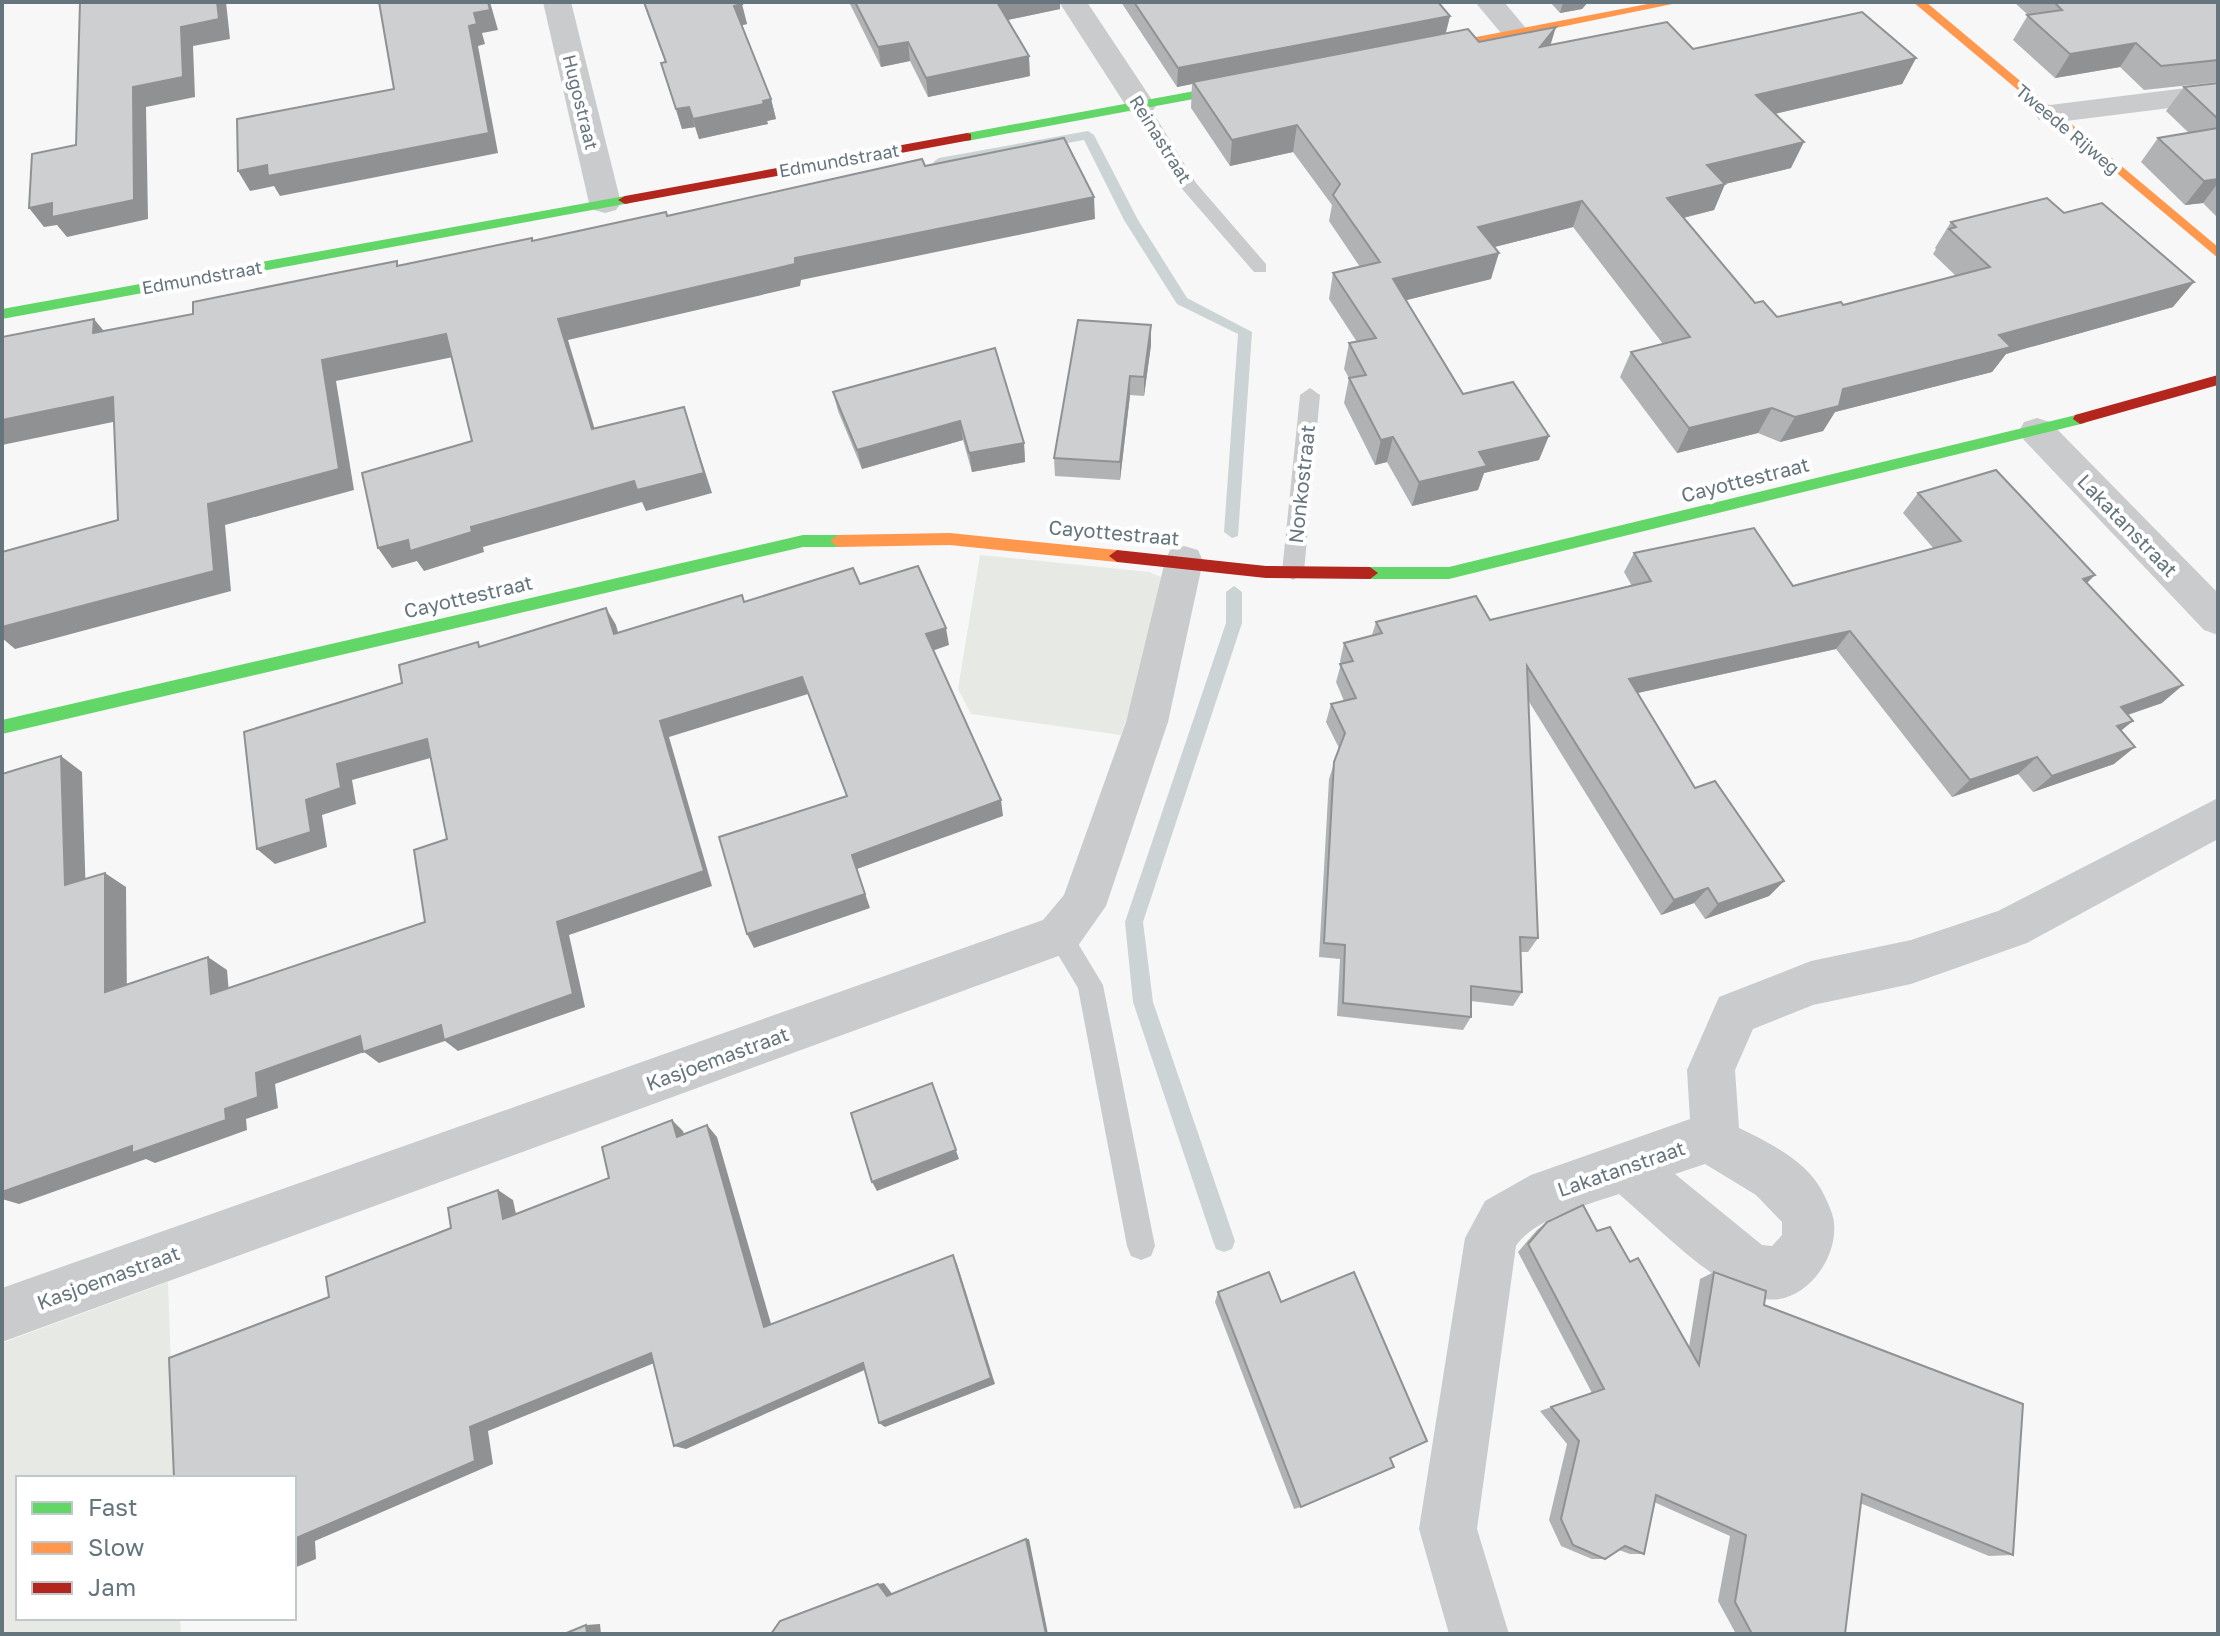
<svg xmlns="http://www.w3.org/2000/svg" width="2220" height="1636" font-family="'Golos Text',sans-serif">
  <rect width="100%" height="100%" fill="#f7f7f7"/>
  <g fill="#e6e9e4">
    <path d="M 980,555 L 1149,572 L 1161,577 L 1169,590 L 1121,735 L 971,714 L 958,689 Z"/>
    <path d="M 168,1282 L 175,1478 L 18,1478 L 18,1618 L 180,1618 L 181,1634 L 2,1634 L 2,1343 Z"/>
  </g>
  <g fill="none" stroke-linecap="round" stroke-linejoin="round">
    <g fill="#cbd3d5" fill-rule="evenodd">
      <path d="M 1088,131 L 1094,135 L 1138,220 L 1187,298 L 1252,332 L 1238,536 L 1232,538 L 1224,532 L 1238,334 L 1177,304 L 1124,220 L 1084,140 L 939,166 L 933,162 L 939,158 Z"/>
      <path d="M 1234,586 L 1242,592 L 1242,623 L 1143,922 L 1153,1002 L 1235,1241 L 1232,1249 L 1224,1252 L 1216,1249 L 1213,1241 L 1133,1002 L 1125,922 L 1226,623 L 1226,592 Z"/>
    </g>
    <g fill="#cacbcc" fill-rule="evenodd">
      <path d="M 1141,101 L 1149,106 L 1196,183 L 1266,264 L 1266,272 L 1254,272 L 1183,190 L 1133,106 Z"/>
      <path d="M 1310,388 L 1320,395 L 1304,572 L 1293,580 L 1282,572 L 1300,395 Z"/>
      <path d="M 1059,924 L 1068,927 L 1103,985 L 1155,1246 L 1151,1256 L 1141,1260 L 1131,1256 L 1127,1246 L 1078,988 L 1046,935 L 1050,927 Z"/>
    </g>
    <g fill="#cacbcc" fill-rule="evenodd">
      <path d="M 543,2 L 571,2 L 621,203 L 616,210 L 605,213 L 594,210 L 589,203 Z"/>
      <path d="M 1059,2 L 1087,2 L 1156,106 L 1152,112 L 1130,112 Z"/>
      <path d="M 1475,2 L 1504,2 L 1530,33 L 1526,39 L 1506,39 Z"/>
      <path d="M 2218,84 L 2218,102 L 2050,123 L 2039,120 L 2035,114 L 2039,108 L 2050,105 Z"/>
      <path d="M 2037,418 L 2050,422 L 2218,593 L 2218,635 L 2204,630 L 2024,440 L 2019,431 L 2024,422 Z"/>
      <path d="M 1184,546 L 1198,550 L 1203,561 L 1168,722 L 1106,906 L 1075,950 L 2,1342 L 2,1288 L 1043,920 L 1064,895 L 1126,722 L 1165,561 L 1170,550 Z"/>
      <path d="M 2218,798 L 2218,839 L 2027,943 L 1911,984 L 1813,1005 L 1753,1029 L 1735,1070 L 1739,1128 C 1768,1142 1805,1160 1821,1189 C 1826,1199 1833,1212 1834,1223 C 1838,1261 1801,1309 1760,1298 C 1710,1283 1659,1228 1619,1194 C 1590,1204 1533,1219 1516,1246 L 1477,1529 L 1509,1634 L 1449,1634 L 1419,1529 L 1465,1238 L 1485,1201 L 1531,1175 L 1690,1119 L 1687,1070 L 1719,997 L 1811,961 L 1911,940 L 1998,911 ZM 1705,1164 L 1756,1195 L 1782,1222 L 1782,1235 L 1772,1246 L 1762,1245 L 1675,1174 Z"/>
    </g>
    <g fill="#63d668" fill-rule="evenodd">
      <path d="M 1249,81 L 1253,82 L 1253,88 L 967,141 L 961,137 L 967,133 Z"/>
      <path d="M 625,196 L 630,197 L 630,203 L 2,319 L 2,309 Z"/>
      <path d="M 2080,414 L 2087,419 L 2085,423 L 1449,579 L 1370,579 L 1362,573 L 1370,567 L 1449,567 Z"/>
      <path d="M 803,535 L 838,535 L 846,541 L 838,547 L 803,547 L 2,734 L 2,720 Z"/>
    </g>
    <g fill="#ff974d" fill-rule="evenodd">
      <path d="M 1658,2 L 1682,2 L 1419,56 L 1413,52 L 1419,48 Z"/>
      <path d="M 1913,2 L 1926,2 L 2218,247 L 2218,258 Z"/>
      <path d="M 950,533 L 1117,550 L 1125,556 L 1117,562 L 950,545 L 838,547 L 830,541 L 838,535 Z"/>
    </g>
    <g fill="#b3261e" fill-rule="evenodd">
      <path d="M 967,133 L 971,134 L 971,140 L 625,204 L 618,200 L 625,196 Z"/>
      <path d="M 2218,375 L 2218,385 L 2080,424 L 2073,419 L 2075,415 Z"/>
      <path d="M 1117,550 L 1266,566 L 1370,567 L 1378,573 L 1370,579 L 1266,578 L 1117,562 L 1109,556 Z"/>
    </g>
  </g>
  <g fill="#b0b2b3">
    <path d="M 643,2 L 741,2 L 747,24 L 742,25 L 771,99 L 776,119 L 767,121 L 768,124 L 699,139 L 695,127 L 682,129 L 661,63 L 665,62 Z"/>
    <path d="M 849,2 L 1060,2 L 1060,9 L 1007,20 L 1030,76 L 928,97 L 910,61 L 881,67 Z"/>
    <path d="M 1121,2 L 1438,2 L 1450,16 L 1446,33 L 1479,42 L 1551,45 L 1693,49 L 1916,58 L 1902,84 L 1775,114 L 1791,168 L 1725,184 L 1714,210 L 1684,218 L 1755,303 L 1777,317 L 1843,305 L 1956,276 L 1933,254 L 1936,249 L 1935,248 L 1951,222 L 2173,307 L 2006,354 L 1992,372 L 1835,412 L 1823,431 L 1780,442 L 1758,433 L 1677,453 L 1620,377 L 1631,352 L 1663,344 L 1573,227 L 1494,247 L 1491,279 L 1406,300 L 1463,394 L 1539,460 L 1484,473 L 1478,490 L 1412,506 L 1387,462 L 1375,465 L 1344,403 L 1349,378 L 1344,369 L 1349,343 L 1357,342 L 1329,299 L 1333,273 L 1360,267 L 1329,221 L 1332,205 L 1293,152 L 1230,166 L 1191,108 L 1192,84 L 1177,87 Z"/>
    <path d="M 1550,2 L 1588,2 L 1582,9 L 1560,13 Z"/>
    <path d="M 2014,2 L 2218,2 L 2218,82 L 2144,90 L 2120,67 L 2055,78 L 2013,40 L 2028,15 Z"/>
    <path d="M 2218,83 L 2218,218 L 2203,203 L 2185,205 L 2141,162 L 2158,138 L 2189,133 L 2166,111 L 2184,87 Z"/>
    <path d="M 1151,325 L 1151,345 L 1144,396 L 1130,395 L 1120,480 L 1055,476 L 1054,458 Z"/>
    <path d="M 995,348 L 1024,443 L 1025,462 L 972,472 L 963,440 L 862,469 L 838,411 L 833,392 Z"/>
    <path d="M 1918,493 L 2087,583 L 2162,703 L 2128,715 L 2121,731 L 2114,764 L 2033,792 L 2018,774 L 1952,797 L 1836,649 L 1638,693 L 1695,788 L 1784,881 L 1769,896 L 1705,919 L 1694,903 L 1661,915 L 1528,700 L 1538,938 L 1528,952 L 1521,952 L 1522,992 L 1513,1006 L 1471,1001 L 1471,1017 L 1463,1030 L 1337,1016 L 1340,959 L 1319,957 L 1329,779 L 1339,748 L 1326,722 L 1331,704 L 1344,701 L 1336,682 L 1341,664 L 1340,661 L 1344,643 L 1372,635 L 1376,622 L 1490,620 L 1632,586 L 1624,572 L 1634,553 L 1793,586 L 1934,549 L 1903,513 Z"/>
    <path d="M 1547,1222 L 1597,1231 L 1630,1262 L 1689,1347 L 1700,1279 L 1714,1272 L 1764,1305 L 2013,1555 L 1989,1556 L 1860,1503 L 1845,1634 L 1736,1634 L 1718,1601 L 1730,1536 L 1654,1502 L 1644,1554 L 1630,1554 L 1619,1550 L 1605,1559 L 1592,1559 L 1561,1546 L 1549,1520 L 1567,1444 L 1540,1411 L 1592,1393 L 1518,1252 L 1537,1230 Z"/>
    <path d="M 1218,1292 L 1281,1302 L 1390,1458 L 1301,1507 L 1294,1509 L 1215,1302 Z"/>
  </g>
  <g fill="#909192">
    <path d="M 217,2 L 226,2 L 230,39 L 193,46 L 195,97 L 146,107 L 148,219 L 67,237 L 57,225 L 44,227 L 29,208 L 181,27 Z"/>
    <path d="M 488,2 L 490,2 L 498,30 L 482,33 L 485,44 L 478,46 L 498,153 L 280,196 L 274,186 L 250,191 L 238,171 L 267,165 L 489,133 L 469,26 L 474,13 Z"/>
    <path d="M 997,2 L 1060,2 L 1060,9 L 998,22 Z"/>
    <path d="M 1563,2 L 1588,2 L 1582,9 L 1560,13 Z"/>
    <path d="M 742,4 L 747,24 L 739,26 L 734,6 Z"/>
    <path d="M 1450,16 L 1445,35 L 1193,82 L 1192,84 L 1177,87 L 1178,68 Z"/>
    <path d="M 1556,27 L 1548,53 L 1540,47 Z"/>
    <path d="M 908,42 L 910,61 L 881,67 L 878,47 Z"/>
    <path d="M 2136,43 L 2120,67 L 2055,78 L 2070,54 Z"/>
    <path d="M 1029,56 L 1030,76 L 928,97 L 926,78 Z"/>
    <path d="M 1916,58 L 1902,84 L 1744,121 L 1756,95 Z"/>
    <path d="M 771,99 L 776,119 L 767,121 L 768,124 L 699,139 L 693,119 Z"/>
    <path d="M 689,107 L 695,127 L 682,129 L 676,109 Z"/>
    <path d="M 1297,125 L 1293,152 L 1230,166 L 1232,140 Z"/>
    <path d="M 1804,142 L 1791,168 L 1725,184 L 1714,210 L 1657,224 L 1667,198 L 1707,165 Z"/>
    <path d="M 2218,179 L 2218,183 L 2203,203 L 2185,205 L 2204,181 Z"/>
    <path d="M 1094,197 L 1095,219 L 801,280 L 800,286 L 568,340 L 601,450 L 592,429 L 558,319 L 795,258 Z"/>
    <path d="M 1582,201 L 1573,227 L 1471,253 L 1478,227 Z"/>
    <path d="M 1499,253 L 1491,279 L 1387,305 L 1393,279 Z"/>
    <path d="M 2194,282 L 2173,307 L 2006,354 L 1992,372 L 1835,412 L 1823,431 L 1780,442 L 1795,417 L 1843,389 L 1999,335 Z"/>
    <path d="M 94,319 L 112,341 L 93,333 Z"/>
    <path d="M 1151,325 L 1151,345 L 1144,396 L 1144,377 Z"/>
    <path d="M 446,334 L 458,356 L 336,381 L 354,490 L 225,525 L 231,591 L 15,649 L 2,638 L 2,627 L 208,504 L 322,360 Z"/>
    <path d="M 1130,376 L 1130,395 L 1120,480 L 1120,462 Z"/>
    <path d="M 113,397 L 132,418 L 2,445 L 2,420 Z"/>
    <path d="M 684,407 L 712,493 L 646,511 L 642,502 L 483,547 L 484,552 L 424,571 L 417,561 L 392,568 L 378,548 L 408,540 L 471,527 Z"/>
    <path d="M 1772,408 L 1758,433 L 1677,453 L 1689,428 Z"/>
    <path d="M 960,421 L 963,440 L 862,469 L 857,450 Z"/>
    <path d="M 1549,436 L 1539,460 L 1484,473 L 1478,490 L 1412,506 L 1419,482 L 1479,452 Z"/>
    <path d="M 1393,437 L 1387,462 L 1375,465 L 1381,440 Z"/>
    <path d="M 1024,443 L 1025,462 L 972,472 L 969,453 Z"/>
    <path d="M 2095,575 L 2076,594 L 2083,579 Z"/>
    <path d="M 606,608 L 616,625 L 623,651 L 614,634 Z"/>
    <path d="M 946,628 L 949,645 L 929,652 L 926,634 Z"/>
    <path d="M 1850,631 L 1836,649 L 1619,697 L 1629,679 Z"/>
    <path d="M 802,677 L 808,694 L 669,737 L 712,886 L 569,935 L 585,1007 L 458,1051 L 445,1041 L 379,1063 L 364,1052 L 275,1084 L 278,1108 L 246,1119 L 247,1130 L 155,1163 L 146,1159 L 19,1204 L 2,1199 L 2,1192 L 225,1109 L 256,1073 L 557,922 L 660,721 Z"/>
    <path d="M 2183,685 L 2162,703 L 2100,724 L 2121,707 Z"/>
    <path d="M 2133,721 L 2112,738 L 2117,726 Z"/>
    <path d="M 427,739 L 441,755 L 352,780 L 356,804 L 322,815 L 327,847 L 275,864 L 257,849 L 306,800 L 337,764 Z"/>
    <path d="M 2135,747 L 2114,764 L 2033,792 L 2052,776 Z"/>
    <path d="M 61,756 L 82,772 L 86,899 L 65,885 Z"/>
    <path d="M 2037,757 L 2018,774 L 1952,797 L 1970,780 Z"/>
    <path d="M 1001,800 L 1003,816 L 857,869 L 870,908 L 754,948 L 747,934 L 852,855 Z"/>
    <path d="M 105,873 L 126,887 L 127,1004 L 105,992 Z"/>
    <path d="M 1784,881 L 1769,896 L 1705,919 L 1718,904 Z"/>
    <path d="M 1708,888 L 1694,903 L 1661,915 L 1674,900 Z"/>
    <path d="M 208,957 L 227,970 L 230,1006 L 211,994 Z"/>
    <path d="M 932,1083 L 959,1159 L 877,1191 L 872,1182 Z"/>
    <path d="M 672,1120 L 683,1131 L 688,1148 L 677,1137 Z"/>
    <path d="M 707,1125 L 717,1137 L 774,1334 L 764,1327 Z"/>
    <path d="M 498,1190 L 513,1200 L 519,1228 L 503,1219 Z"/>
    <path d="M 953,1255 L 957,1264 L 995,1384 L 885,1427 L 879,1423 Z"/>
    <path d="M 651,1353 L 664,1359 L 488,1431 L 493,1464 L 315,1541 L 316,1559 L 294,1568 L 294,1539 L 470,1427 Z"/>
    <path d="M 863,1363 L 869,1368 L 686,1449 L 674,1446 Z"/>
    <path d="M 1026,1539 L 1029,1539 L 1048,1634 L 1046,1634 Z"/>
    <path d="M 884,1583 L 893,1595 L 887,1596 L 878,1584 Z"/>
    <path d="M 600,1624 L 601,1634 L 587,1634 L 586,1625 Z"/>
  </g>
  <g fill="#cdcfd0" stroke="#909192" stroke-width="2">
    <path d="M 80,2 L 217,2 L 219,19 L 181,27 L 183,77 L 133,87 L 134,200 L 52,217 L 52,203 L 29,208 L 32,154 L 76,145 Z"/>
    <path d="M 379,2 L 488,2 L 490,10 L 474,13 L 477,24 L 469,26 L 489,133 L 268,176 L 267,165 L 238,171 L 237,119 L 394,89 Z"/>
    <path d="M 644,2 L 741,2 L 742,4 L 734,6 L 771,99 L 763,101 L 764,104 L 693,119 L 689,107 L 676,109 L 661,63 L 666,62 Z"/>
    <path d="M 855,2 L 998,2 L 997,2 L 1029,56 L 926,78 L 908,42 L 878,47 Z"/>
    <path d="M 1134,2 L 1438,2 L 1450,16 L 1178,68 Z"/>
    <path d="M 2054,2 L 2218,2 L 2218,60 L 2161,66 L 2136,43 L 2070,54 L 2027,15 L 2062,10 Z"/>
    <path d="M 1862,12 L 1916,58 L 1756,95 L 1804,142 L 1707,165 L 1725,184 L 1667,198 L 1755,303 L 1763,301 L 1777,317 L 1841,302 L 1843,305 L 1990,267 L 1949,229 L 1956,227 L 1951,222 L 2047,198 L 2064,213 L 2102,203 L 2194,282 L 1999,335 L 2011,347 L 1843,389 L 1839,406 L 1795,417 L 1772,408 L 1689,428 L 1631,352 L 1690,337 L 1582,201 L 1478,227 L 1499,253 L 1393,279 L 1463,394 L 1513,382 L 1549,436 L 1479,452 L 1487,466 L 1419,482 L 1393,437 L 1381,440 L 1349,378 L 1366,375 L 1349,343 L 1376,338 L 1333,273 L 1380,262 L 1333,195 L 1340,184 L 1297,125 L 1232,140 L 1193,82 L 1468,29 L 1479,42 L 1556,27 L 1540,47 L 1667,22 L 1693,49 Z"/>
    <path d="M 2218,83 L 2218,119 L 2184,87 Z"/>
    <path d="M 2218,128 L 2218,179 L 2204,181 L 2158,138 Z"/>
    <path d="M 1064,138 L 1094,197 L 795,258 L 795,264 L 558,319 L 592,429 L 684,407 L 704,473 L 637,490 L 634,481 L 471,527 L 472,532 L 410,551 L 408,540 L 378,548 L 362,473 L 472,441 L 446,334 L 322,360 L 339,469 L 208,504 L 214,571 L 2,627 L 2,552 L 118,520 L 113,397 L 2,420 L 2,337 L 94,319 L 93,333 L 193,314 L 193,302 L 326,275 L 397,261 L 397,266 L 532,238 L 532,241 L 666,212 L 667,216 L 922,159 L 925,166 Z"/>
    <path d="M 1078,320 L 1151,325 L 1144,377 L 1130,376 L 1120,462 L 1054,458 Z"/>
    <path d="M 995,348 L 1024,443 L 969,453 L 960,421 L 857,450 L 833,392 Z"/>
    <path d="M 1996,470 L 2095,575 L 2083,579 L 2183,685 L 2121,707 L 2133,721 L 2117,726 L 2135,747 L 2052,776 L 2037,757 L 1970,780 L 1850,631 L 1629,679 L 1695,788 L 1715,781 L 1784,881 L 1718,904 L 1708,888 L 1674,900 L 1527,666 L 1538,938 L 1520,937 L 1522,992 L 1471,986 L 1471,1017 L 1343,1003 L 1345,945 L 1324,943 L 1334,762 L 1345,733 L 1331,704 L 1356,698 L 1340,664 L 1353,661 L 1344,643 L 1382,633 L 1376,622 L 1476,596 L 1490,620 L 1651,581 L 1634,553 L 1754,528 L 1793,586 L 1961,541 L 1918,493 Z"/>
    <path d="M 918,566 L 946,628 L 926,634 L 1001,800 L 852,855 L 865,894 L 747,934 L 719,837 L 847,796 L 802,677 L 660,721 L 704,871 L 557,922 L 573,994 L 444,1040 L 441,1025 L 363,1052 L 360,1036 L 256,1073 L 258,1097 L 225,1109 L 226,1120 L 132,1153 L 132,1146 L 2,1192 L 2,774 L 61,756 L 65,885 L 105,873 L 105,992 L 208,957 L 211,994 L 425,922 L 414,850 L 447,839 L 427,739 L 337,764 L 341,788 L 306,800 L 311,832 L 257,849 L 244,732 L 402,683 L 399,665 L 478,642 L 479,647 L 606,608 L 614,634 L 742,595 L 744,602 L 853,568 L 860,584 Z"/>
    <path d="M 932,1083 L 956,1150 L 872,1182 L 851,1113 Z"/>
    <path d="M 672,1120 L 677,1137 L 707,1125 L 764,1327 L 953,1255 L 991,1378 L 879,1423 L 863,1363 L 674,1446 L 651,1353 L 470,1427 L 475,1461 L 294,1539 L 294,1478 L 174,1478 L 169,1358 L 329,1297 L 326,1277 L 451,1228 L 448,1208 L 498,1190 L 503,1219 L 609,1178 L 602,1147 Z"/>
    <path d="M 1583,1205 L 1597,1231 L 1610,1227 L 1630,1262 L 1638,1258 L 1699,1365 L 1714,1272 L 1766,1291 L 1764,1305 L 2023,1404 L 2013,1555 L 1862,1494 L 1845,1634 L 1752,1634 L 1735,1602 L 1746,1535 L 1656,1495 L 1644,1554 L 1625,1546 L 1605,1559 L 1573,1545 L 1561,1519 L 1579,1441 L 1551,1407 L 1604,1389 L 1528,1244 L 1547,1222 Z"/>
    <path d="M 1269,1272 L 1281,1302 L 1354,1272 L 1427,1441 L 1390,1458 L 1394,1467 L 1301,1507 L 1218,1292 Z"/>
    <path d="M 1026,1539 L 1046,1634 L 771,1634 L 780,1621 L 878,1584 L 887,1596 Z"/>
    <path d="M 586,1625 L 587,1634 L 564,1634 Z"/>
  </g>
  <g text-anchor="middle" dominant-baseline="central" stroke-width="8" stroke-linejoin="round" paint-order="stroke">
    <g font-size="18" fill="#65757e" stroke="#fff">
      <text transform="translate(581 102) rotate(76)">Hugostraat</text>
      <text transform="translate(2068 129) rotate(40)">Tweede Rijweg</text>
      <text transform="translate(1161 139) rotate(58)">Reinastraat</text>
      <text transform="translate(839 160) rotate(-10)">Edmundstraat</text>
      <text transform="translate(202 277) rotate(-10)">Edmundstraat</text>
    </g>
    <g font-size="20" fill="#65757e" stroke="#fff">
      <text transform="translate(1745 479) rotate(-14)">Cayottestraat</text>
      <text transform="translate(1301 484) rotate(-84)">Nonkostraat</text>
      <text transform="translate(2128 525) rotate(46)">Lakatanstraat</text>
      <text transform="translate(1114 532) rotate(5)">Cayottestraat</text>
      <text transform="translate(468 596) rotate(-13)">Cayottestraat</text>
      <text transform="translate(717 1058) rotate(-20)">Kasjoemastraat</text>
      <text transform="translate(1621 1168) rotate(-19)">Lakatanstraat</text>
      <text transform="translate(108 1277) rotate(-20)">Kasjoemastraat</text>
    </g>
  </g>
  <rect width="2220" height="1636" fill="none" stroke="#65757e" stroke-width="8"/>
  <rect x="16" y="1476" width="280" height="144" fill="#ffffff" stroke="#c1c8cb" stroke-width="2"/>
  <rect x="32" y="1502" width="40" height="12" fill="#63d668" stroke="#c1c8cb" stroke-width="2"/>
  <text x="88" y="1516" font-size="24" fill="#65757e">Fast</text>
  <rect x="32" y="1542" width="40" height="12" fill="#ff974d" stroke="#c1c8cb" stroke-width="2"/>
  <text x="88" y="1556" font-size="24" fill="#65757e">Slow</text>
  <rect x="32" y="1582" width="40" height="12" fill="#b3261e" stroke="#c1c8cb" stroke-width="2"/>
  <text x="88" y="1596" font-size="24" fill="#65757e">Jam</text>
</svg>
